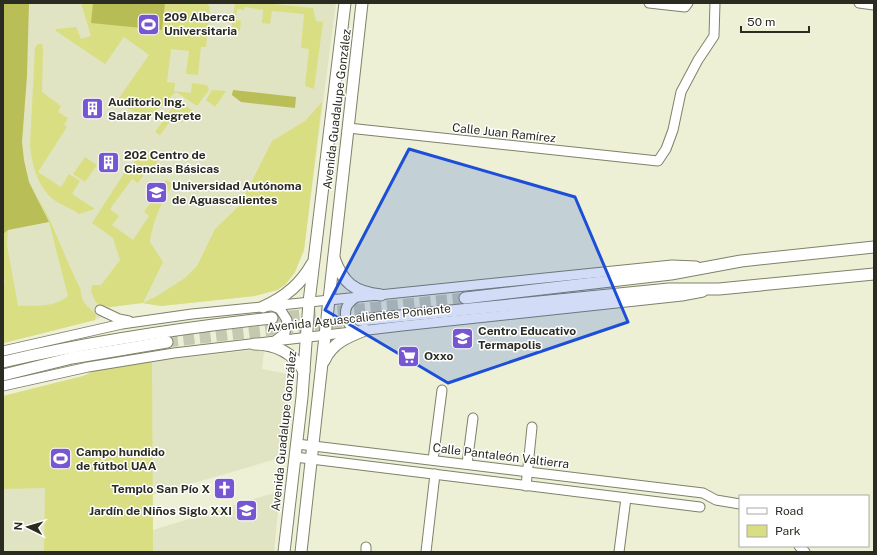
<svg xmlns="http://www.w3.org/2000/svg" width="877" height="555" font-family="'Public Sans',sans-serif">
  <rect width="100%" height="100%" fill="#edf0d5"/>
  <g fill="#e1e4c3">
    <path d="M 3,3 L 336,3 L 304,250 L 295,272 L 285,285 L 277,290 L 255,296 L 161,306 L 142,303 L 111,307 L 102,317 L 95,320 L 3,343 Z"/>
    <path d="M 253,350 L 264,351 L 262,369 L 293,375 L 283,457 L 153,495 L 153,530 L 280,491 L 274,552 L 3,552 L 3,396 L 83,376 L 107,366 Z"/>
  </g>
  <g fill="#d9de82">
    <path d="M 81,3 L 206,3 L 210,7 L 206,47 L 201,47 L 198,75 L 186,74 L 189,51 L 171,49 L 167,82 L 175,83 L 174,91 L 191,93 L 192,83 L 207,85 L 209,90 L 197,106 L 176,92 L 149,118 L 132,111 L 117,101 L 149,55 L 124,37 L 105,64 L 56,31 L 56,29 L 76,27 L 81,39 L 91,36 Z"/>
    <path d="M 235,3 L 264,3 L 313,8 L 316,21 L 323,22 L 314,89 L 305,86 L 309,49 L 301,48 L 304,14 L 272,11 L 270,24 L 262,23 L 263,10 L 245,7 L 244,10 L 237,9 L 236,20 L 241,21 L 240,31 L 231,30 Z"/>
    <path d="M 38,44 L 42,44 L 43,50 L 42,92 L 61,106 L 58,112 L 68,118 L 64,125 L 67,127 L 38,172 L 61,187 L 69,174 L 80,181 L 72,194 L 95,209 L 79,214 C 72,209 64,206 57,202 C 38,189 32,166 30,145 L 35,48 Z"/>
    <path d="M 212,90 L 226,91 L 215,107 L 206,100 Z"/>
    <path d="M 178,100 L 192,110 L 182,123 L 173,117 L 160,135 L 155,132 Z"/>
    <path d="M 322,102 L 304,250 L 295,272 L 285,285 L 277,290 L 255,296 L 161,306 L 142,303 L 111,307 L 99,305 L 95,301 L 91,291 L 92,285 L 101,285 L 120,260 L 113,238 L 92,223 L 130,164 L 132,165 L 144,149 L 148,151 L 147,154 L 158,162 L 152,172 L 148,169 L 138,183 L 132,179 L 110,209 L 119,216 L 112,225 L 133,240 L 149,216 L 144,212 L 166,180 L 173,184 C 161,203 153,220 150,242 L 163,262 L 143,303 L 157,296 L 185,278 L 197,266 L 215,229 L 240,205 L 272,141 L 305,121 Z"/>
    <path d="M 85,157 L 97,165 L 85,182 L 73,174 Z"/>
    <path d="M 38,198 C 55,226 64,257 79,286 C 81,289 81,294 82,298 C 84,305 91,309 96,314 L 95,320 L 4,343 L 3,288 L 5,281 L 3,276 L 3,234 L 8,230 L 7,245 L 18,306 C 36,305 54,308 68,296 L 49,222 Z"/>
    <path d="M 152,362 L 153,552 L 44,552 L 45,488 L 3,489 L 3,396 L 83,376 L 107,366 Z"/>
  </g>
  <g fill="#b9be56">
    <path d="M 4,3 L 29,3 L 27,76 L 22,142 L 24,160 L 29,182 L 49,222 L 8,230 L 3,234 Z"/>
    <path d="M 233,90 L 296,97 L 295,108 L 241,102 L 232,95 Z"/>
  </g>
  <path fill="#b8bc54" d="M 93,3 L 165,3 L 162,30 L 91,23 Z"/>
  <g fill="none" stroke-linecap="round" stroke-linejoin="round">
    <g stroke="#c6c9b1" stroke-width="11" stroke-dasharray="11 5.5" stroke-linecap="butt">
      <path d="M 272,318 L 465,298"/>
      <path d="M 167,342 L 360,320"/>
    </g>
    <defs>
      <g id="minor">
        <path d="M 649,3 L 685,7 L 688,3"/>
        <path d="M 859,3 L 874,5"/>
        <path d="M 348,128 L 658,161 L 666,149 L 673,130 L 681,92 L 698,60 L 714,36 L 715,3"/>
        <path d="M 355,298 C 341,307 343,323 357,331"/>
        <path d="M 273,306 L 280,309 L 287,320 L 285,333 L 276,340"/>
        <path d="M 100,310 L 119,319 L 129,321"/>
        <path d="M 3,351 L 122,324 L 192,314 L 672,265 L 696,266"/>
        <path d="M 3,386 L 88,367 L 174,353 L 402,326 L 682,296 L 703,292"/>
        <path d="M 297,444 L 703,493 L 716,500 L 740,504"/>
        <path d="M 295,457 L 700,507"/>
        <path d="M 433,460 L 442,390"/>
        <path d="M 467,464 L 473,418"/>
        <path d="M 526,486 L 532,427"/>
        <path d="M 799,546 L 805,552"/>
        <path d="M 366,552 L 366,547"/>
        <path d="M 426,552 L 435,474"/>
        <path d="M 619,552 L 626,498"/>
      </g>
      <g id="major">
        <path d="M 334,258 C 343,283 354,292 381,295"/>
        <path d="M 465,298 L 671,274 L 741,261 L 874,247"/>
        <path d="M 263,307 C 284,298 301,284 312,264"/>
        <path d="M 360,320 L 669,289 L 719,289 L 874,274"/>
        <path d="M 254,344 C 275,344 293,353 304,371"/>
        <path d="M 324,361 C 332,343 347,337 365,330"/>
        <path d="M 3,362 C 92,341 182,328 272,318"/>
        <path d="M 3,375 L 72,358 L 167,342"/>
        <path d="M 284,552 L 302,397 L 309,302 L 345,3"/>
        <path d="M 301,552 L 362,3"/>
      </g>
    </defs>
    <use href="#minor" stroke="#7f8169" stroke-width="11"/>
    <use href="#major" stroke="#7f8169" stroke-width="13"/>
    <use href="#minor" stroke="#fff" stroke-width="9"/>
    <use href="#major" stroke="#fff" stroke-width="11"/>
  </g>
  <path fill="#1d4ed8" fill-opacity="0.2" stroke="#1d4ed8" stroke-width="3" stroke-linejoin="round" d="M 409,149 L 575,197 L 628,322 L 448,383 L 325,310 Z"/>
  <defs>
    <symbol id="stadium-square" viewBox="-11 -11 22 22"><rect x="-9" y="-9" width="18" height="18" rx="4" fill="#7757d1" stroke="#fff"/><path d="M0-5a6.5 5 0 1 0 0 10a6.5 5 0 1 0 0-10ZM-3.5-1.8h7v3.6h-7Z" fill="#fff"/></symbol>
    <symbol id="building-square" viewBox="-11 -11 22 22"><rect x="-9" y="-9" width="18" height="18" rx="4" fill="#7757d1" stroke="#fff"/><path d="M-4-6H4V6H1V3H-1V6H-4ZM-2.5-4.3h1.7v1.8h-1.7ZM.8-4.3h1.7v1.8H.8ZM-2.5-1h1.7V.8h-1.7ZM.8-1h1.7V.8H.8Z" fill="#fff"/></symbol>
    <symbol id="university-square" viewBox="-11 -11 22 22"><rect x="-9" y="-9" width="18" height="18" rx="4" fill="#7757d1" stroke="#fff"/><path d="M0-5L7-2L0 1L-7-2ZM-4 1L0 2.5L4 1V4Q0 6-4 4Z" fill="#fff"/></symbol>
    <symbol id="school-square" viewBox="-11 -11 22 22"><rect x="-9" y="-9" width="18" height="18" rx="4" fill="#7757d1" stroke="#fff"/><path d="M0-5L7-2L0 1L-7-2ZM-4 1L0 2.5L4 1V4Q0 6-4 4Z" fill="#fff"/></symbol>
    <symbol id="supermarket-square" viewBox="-11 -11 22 22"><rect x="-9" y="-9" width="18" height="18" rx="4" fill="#7757d1" stroke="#fff"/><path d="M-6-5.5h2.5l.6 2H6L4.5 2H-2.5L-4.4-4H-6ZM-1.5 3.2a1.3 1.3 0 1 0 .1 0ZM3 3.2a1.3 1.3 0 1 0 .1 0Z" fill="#fff"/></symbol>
    <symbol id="church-square" viewBox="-11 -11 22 22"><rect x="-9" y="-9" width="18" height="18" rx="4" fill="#7757d1" stroke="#fff"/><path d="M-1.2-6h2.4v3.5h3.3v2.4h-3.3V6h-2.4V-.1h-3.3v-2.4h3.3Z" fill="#fff"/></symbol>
  </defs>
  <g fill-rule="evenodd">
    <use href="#stadium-square" x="136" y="12" width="25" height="25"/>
    <use href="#building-square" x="80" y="96" width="25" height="25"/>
    <use href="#building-square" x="96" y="150" width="25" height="25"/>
    <use href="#university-square" x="144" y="180" width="25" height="25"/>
    <use href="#school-square" x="450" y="326" width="25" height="25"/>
    <use href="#supermarket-square" x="396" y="344" width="25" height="25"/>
    <use href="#stadium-square" x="48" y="446" width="25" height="25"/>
    <use href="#church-square" x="212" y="476" width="25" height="25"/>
    <use href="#school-square" x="234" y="498" width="25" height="25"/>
  </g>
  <g text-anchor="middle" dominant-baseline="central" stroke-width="3" stroke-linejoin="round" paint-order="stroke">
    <g font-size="12" font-weight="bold" fill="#2a2b21" stroke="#fff" text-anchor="start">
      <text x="164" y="17">209 Alberca<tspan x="164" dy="14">Universitaria</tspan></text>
      <text x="108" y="102">Auditorio Ing.<tspan x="108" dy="14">Salazar Negrete</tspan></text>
      <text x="124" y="155">202 Centro de<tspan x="124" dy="14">Ciencias Básicas</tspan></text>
      <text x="172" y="186">Universidad Autónoma<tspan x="172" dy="14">de Aguascalientes</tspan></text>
      <text x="478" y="331">Centro Educativo<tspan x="478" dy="14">Termapolis</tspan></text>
      <text x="424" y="356">Oxxo</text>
      <text x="76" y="452">Campo hundido<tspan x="76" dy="14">de fútbol UAA</tspan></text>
      <text x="210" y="489" text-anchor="end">Templo San Pío X</text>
      <text x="232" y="511" text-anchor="end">Jardín de Niños Siglo XXI</text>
    </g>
    <g font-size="12" fill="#2a2b21" stroke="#fff">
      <text transform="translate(337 109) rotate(-83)">Avenida Guadalupe González</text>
      <text transform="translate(504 133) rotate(6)">Calle Juan Ramírez</text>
      <text transform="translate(359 318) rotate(-6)">Avenida Aguascalientes Poniente</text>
      <text transform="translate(284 431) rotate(-84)">Avenida Guadalupe González</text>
      <text transform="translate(501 456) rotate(7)">Calle Pantaleón Valtierra</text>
    </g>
  </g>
  <rect width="877" height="555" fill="none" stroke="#2a2b21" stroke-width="8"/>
  <rect x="739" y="495" width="130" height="52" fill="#ffffff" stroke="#aaaaa6"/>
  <rect x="747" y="508" width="20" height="6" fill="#ffffff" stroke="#aaaaa6"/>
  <text x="775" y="515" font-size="12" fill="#2a2b21">Road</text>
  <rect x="747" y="525" width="20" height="12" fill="#d9de82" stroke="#aaaaa6"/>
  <text x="775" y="535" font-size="12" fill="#2a2b21">Park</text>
  <g transform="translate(28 527) rotate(275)" stroke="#ffffff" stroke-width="3" paint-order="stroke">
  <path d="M0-3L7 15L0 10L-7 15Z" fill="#2a2b21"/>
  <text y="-6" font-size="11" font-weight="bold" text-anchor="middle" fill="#2a2b21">N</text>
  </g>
  <path d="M741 26v6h68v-6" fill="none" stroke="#2a2b21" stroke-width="2"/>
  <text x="747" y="26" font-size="12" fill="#2a2b21" stroke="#ffffff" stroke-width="3" paint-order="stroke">50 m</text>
</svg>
